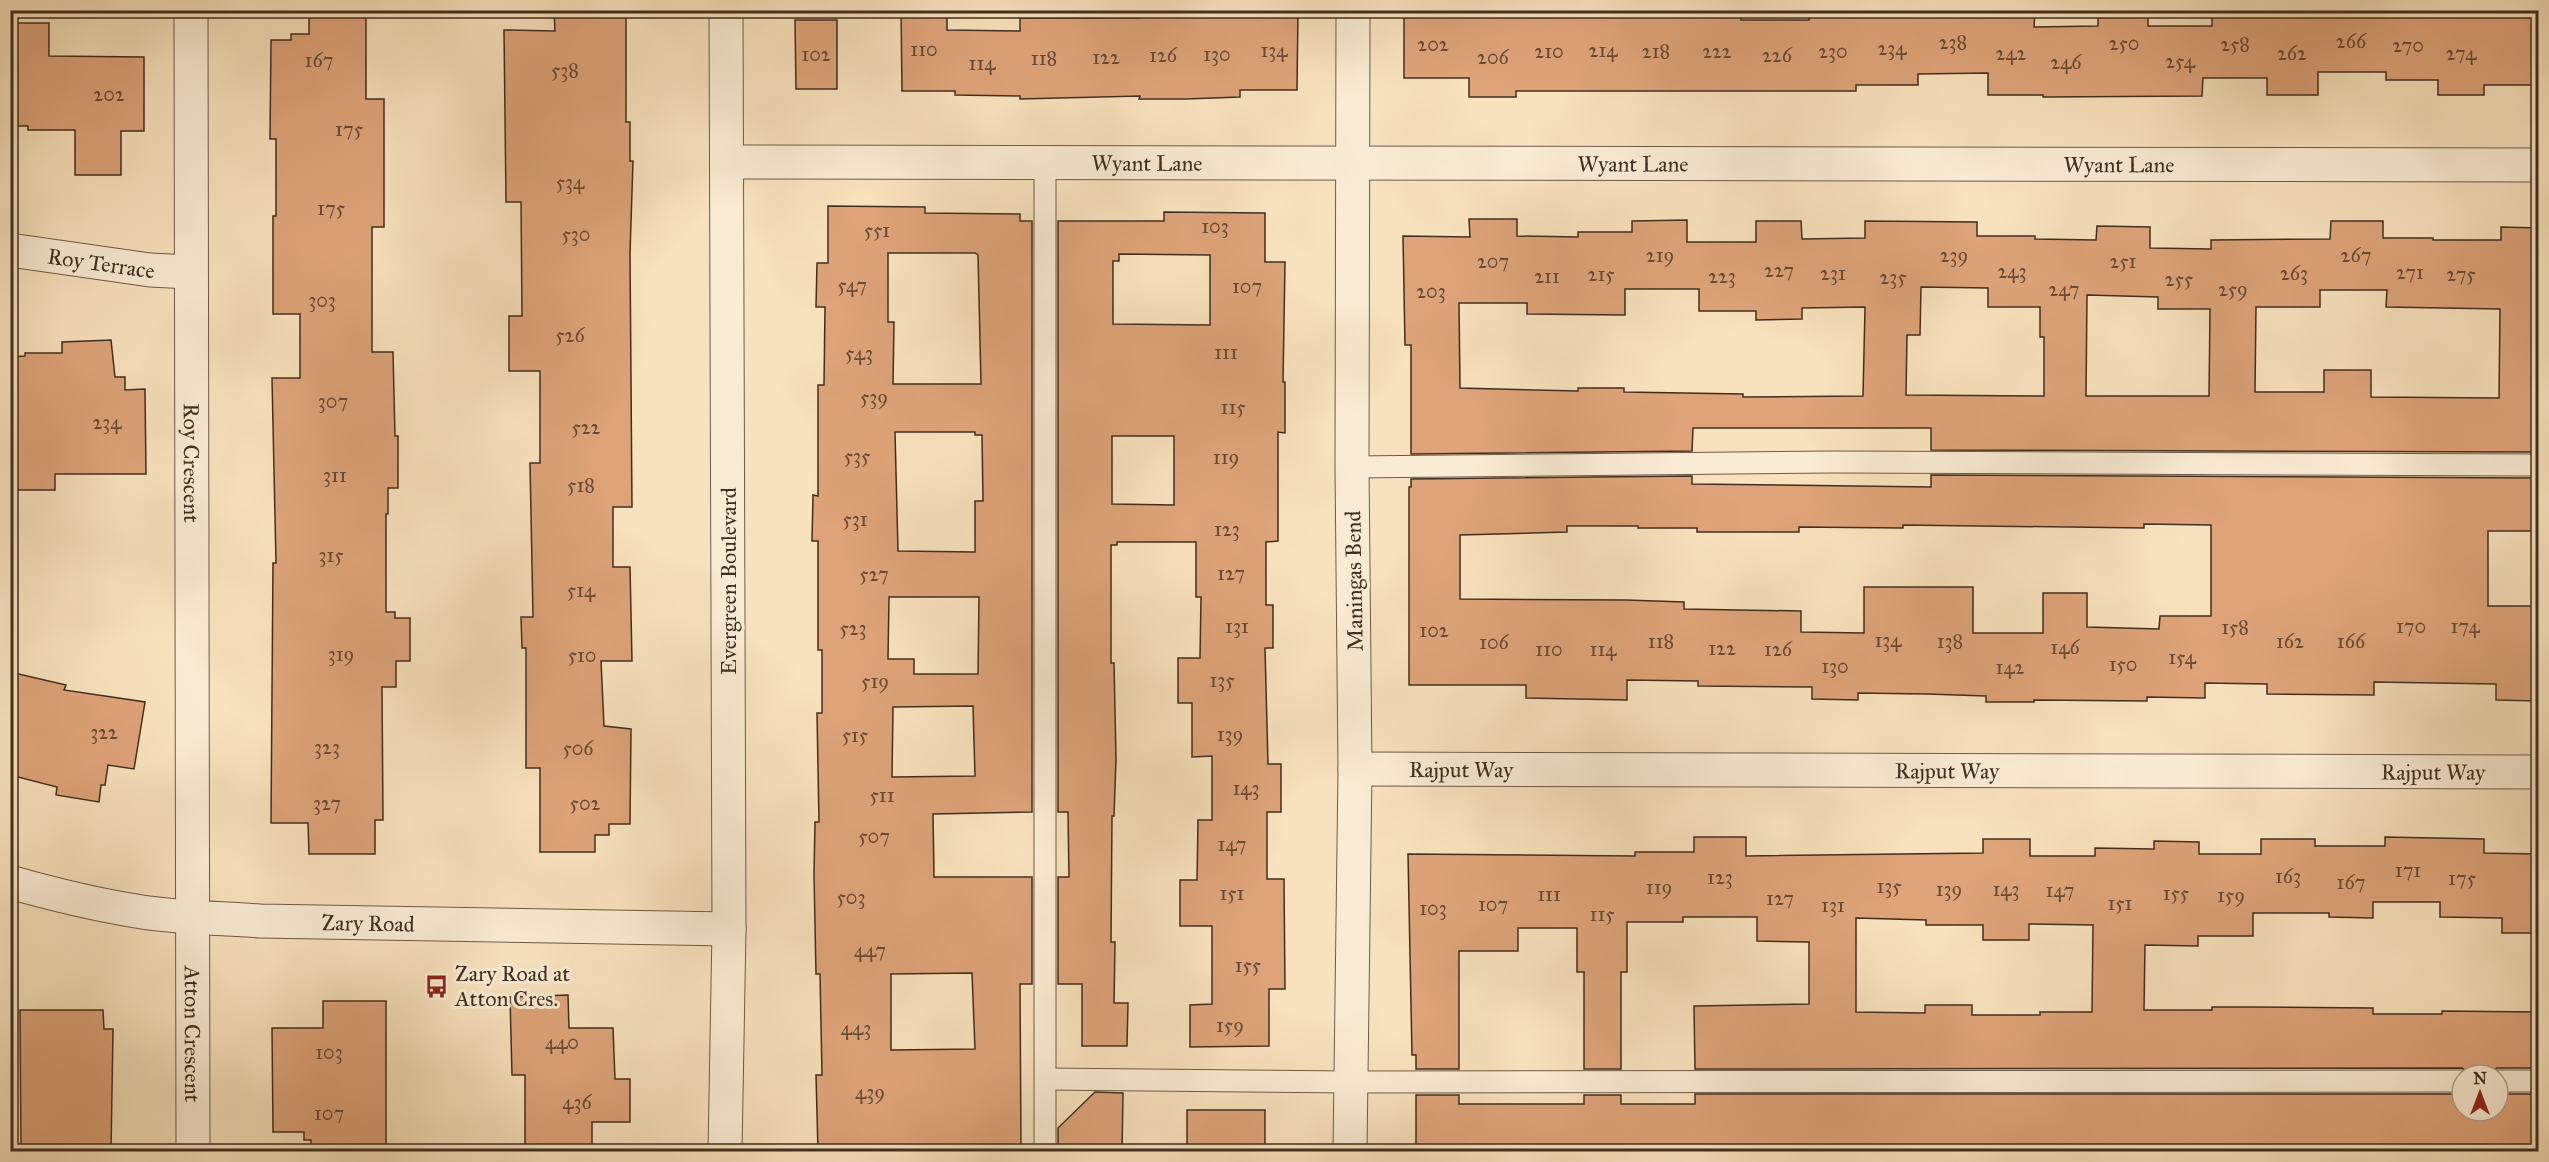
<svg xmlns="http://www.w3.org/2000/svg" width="2549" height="1162" font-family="'IM FELL Great Primer',serif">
  <rect width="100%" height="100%" fill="#f8e2bd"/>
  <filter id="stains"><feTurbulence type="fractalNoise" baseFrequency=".00333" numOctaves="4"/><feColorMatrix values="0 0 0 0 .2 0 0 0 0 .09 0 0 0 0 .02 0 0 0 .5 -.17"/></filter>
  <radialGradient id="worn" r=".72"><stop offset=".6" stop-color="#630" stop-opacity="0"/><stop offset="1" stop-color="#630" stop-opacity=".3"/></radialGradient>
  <g fill="#dea379" stroke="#412e20" stroke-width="1.5" fill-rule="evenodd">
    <path d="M 554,10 L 626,10 L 626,122 L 630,122 L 630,161 L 633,161 L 630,253 L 632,507 L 613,507 L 613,567 L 630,567 L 632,661 L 601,661 L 604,726 L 631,729 L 630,824 L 609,824 L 609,835 L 595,835 L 595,852 L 540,852 L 540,768 L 526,768 L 526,648 L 522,648 L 521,617 L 533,617 L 530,463 L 540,463 L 540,371 L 509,371 L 509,316 L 522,316 L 521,202 L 506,202 L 504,30 L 555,31 Z"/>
    <path d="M 901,10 L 947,10 L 947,30 L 1020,31 L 1020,18 L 1140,18 L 1140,10 L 1298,10 L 1297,90 L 1240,90 L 1240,97 L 1185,99 L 1139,99 L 1140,96 L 1020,99 L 1020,96 L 955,95 L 955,91 L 902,91 Z"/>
    <path d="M 1404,10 L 1462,10 L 1462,17 L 1526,17 L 1526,10 L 1741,10 L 1741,20 L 1809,20 L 1809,10 L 1976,10 L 2035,12 L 2034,27 L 2098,26 L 2098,10 L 2148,10 L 2148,26 L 2212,26 L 2212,10 L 2538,10 L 2538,85 L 2484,85 L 2484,95 L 2438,95 L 2438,80 L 2386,80 L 2386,72 L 2318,72 L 2318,95 L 2267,95 L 2267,78 L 2203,78 L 2202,96 L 2043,97 L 2043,95 L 1988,95 L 1988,73 L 1918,74 L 1918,85 L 1856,85 L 1856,91 L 1516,91 L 1516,97 L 1469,97 L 1469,78 L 1404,78 Z"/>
    <path d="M 366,11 L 366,99 L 384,99 L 384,227 L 372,227 L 372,352 L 393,352 L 395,436 L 398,436 L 398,488 L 388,488 L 388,514 L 386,514 L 386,612 L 395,612 L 395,618 L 410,618 L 410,661 L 396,661 L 396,687 L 382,687 L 383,820 L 375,820 L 375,854 L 309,854 L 308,823 L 271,823 L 273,563 L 276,563 L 272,378 L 300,378 L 300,314 L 273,314 L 273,216 L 276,216 L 276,139 L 270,139 L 271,40 L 291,40 L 291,34 L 309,34 L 309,13 Z"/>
    <path d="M 795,20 L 837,20 L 837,89 L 796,89 Z"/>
    <path d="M 10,23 L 49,23 L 49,56 L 144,57 L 144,131 L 121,131 L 121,175 L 75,175 L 75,130 L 28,130 L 28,126 L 10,126 Z"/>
    <path d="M 828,206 L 925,207 L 925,213 L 1020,214 L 1020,221 L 1032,221 L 1032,812 L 933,814 L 934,877 L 1032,877 L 1032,984 L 1020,984 L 1021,1152 L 818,1152 L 816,1075 L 822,1075 L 820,974 L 816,974 L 814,875 L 815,822 L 819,822 L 817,713 L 822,713 L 822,650 L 818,650 L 818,541 L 812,541 L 813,495 L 818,496 L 818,385 L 824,385 L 825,307 L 816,307 L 817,263 L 828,263 ZM 888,253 L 975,253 L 978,255 L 981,384 L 893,384 L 894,322 L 888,322 ZM 895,432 L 975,432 L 975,435 L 982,435 L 983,501 L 975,501 L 975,552 L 898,551 ZM 889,597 L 979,597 L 978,674 L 914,674 L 914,659 L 888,659 ZM 973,706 L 975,776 L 892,777 L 893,707 ZM 972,973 L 975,1049 L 891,1050 L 891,974 Z"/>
    <path d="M 1164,212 L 1265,213 L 1265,262 L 1285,262 L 1283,382 L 1285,382 L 1285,433 L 1278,432 L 1278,541 L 1266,542 L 1266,605 L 1273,605 L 1273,648 L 1265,648 L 1268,764 L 1281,764 L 1281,812 L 1267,812 L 1267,879 L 1284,879 L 1285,989 L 1269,989 L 1269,1046 L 1190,1047 L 1190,1005 L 1212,1004 L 1212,926 L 1180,926 L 1180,880 L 1197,880 L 1198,820 L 1212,820 L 1212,756 L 1192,757 L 1192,703 L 1178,703 L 1178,658 L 1200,658 L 1201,597 L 1196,597 L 1196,542 L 1117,542 L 1117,545 L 1111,545 L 1111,663 L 1114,663 L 1116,759 L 1114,816 L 1112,816 L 1111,942 L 1115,942 L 1114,1003 L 1128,1003 L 1127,1046 L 1082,1046 L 1082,984 L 1058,984 L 1058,877 L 1069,877 L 1068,812 L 1058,812 L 1058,221 L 1164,221 ZM 1119,254 L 1210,255 L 1210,325 L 1113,324 L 1113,261 L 1119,261 ZM 1112,436 L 1174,436 L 1174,505 L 1112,504 Z"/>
    <path d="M 1469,219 L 1517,219 L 1517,236 L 1578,237 L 1578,232 L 1632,232 L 1632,221 L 1687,220 L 1687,242 L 1756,242 L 1756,221 L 1801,221 L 1802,239 L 1865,238 L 1865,221 L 1977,222 L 1977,236 L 2035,236 L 2035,239 L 2096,240 L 2097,226 L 2150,227 L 2150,248 L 2211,249 L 2211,240 L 2330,239 L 2331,221 L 2383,221 L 2383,238 L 2433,238 L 2433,240 L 2501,240 L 2501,227 L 2538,228 L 2538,452 L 1931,450 L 1931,428 L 1693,428 L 1692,451 L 1411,454 L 1411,345 L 1405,345 L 1403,236 L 1470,237 ZM 1921,287 L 1988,288 L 1988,307 L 2040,307 L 2040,337 L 2044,337 L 2044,396 L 1906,395 L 1907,335 L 1920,335 ZM 1625,289 L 1699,289 L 1699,311 L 1756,311 L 1756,320 L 1802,319 L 1802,308 L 1865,307 L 1863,396 L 1743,397 L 1743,394 L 1624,392 L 1624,388 L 1578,388 L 1578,391 L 1460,388 L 1459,303 L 1527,303 L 1527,314 L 1625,315 ZM 2320,290 L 2387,290 L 2386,307 L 2500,309 L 2499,398 L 2371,397 L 2371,370 L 2324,370 L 2324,392 L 2255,392 L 2256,307 L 2320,307 ZM 2087,295 L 2158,297 L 2158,309 L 2210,309 L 2209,396 L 2086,396 Z"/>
    <path d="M 111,340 L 115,377 L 125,377 L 125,390 L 145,389 L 146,474 L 55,474 L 55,490 L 10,490 L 10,357 L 25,356 L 25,353 L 62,353 L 62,342 Z"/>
    <path d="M 1931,475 L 2538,478 L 2538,531 L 2488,531 L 2488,606 L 2538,606 L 2538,701 L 2496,700 L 2496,684 L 2374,682 L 2374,695 L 2267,694 L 2267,684 L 2205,683 L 2205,698 L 2147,697 L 2147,701 L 2034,700 L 2034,702 L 1986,702 L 1986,696 L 1927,694 L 1858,693 L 1858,700 L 1812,699 L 1812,687 L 1698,686 L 1698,681 L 1627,680 L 1627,700 L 1526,698 L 1526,685 L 1409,685 L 1409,487 L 1411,487 L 1411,479 L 1692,476 L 1692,484 L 1931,487 ZM 2144,524 L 2211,525 L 2211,616 L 2160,616 L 2159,629 L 2087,627 L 2087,593 L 2043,593 L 2043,633 L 1973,633 L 1973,587 L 1864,587 L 1864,633 L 1801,632 L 1801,611 L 1684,609 L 1684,602 L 1626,600 L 1460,599 L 1460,535 L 1567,532 L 1567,526 L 1638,526 L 1638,528 L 1697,528 L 1697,532 L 1799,532 L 1799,527 L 1903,528 L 1903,525 L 2144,528 Z"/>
    <path d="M 10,672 L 66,685 L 64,690 L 145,702 L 134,769 L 108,765 L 105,785 L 101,785 L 99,802 L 56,795 L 57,787 L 10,775 Z"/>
    <path d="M 1694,837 L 1746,837 L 1746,856 L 1983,853 L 1983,839 L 2030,839 L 2030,856 L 2095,856 L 2095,848 L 2154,849 L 2154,841 L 2199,842 L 2199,854 L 2261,854 L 2261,839 L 2315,839 L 2315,846 L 2385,846 L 2385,837 L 2484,839 L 2484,853 L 2538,854 L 2538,933 L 2502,933 L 2502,918 L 2440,917 L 2440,902 L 2373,902 L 2373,918 L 2329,917 L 2329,913 L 2253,913 L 2253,936 L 2198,936 L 2198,946 L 2145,945 L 2144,1010 L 2212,1010 L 2212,1007 L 2254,1007 L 2373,1008 L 2373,1014 L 2442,1014 L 2442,1011 L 2538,1012 L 2538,1055 L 2533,1055 L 2533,1068 L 2497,1068 L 2487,1075 L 2473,1075 L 2462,1068 L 1695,1069 L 1694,1006 L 1809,1004 L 1809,942 L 1757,941 L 1757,917 L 1683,917 L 1683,922 L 1627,922 L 1627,972 L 1621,972 L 1621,1069 L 1584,1069 L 1584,972 L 1577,972 L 1577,928 L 1518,928 L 1518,951 L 1459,951 L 1459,1069 L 1416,1069 L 1416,1055 L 1412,1055 L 1408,854 L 1635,856 L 1635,852 L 1694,852 ZM 1856,918 L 1926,920 L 1926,925 L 1983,925 L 1983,940 L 2029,940 L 2029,924 L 2093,925 L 2092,1012 L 2040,1012 L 2040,1015 L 1972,1015 L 1972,1005 L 1925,1005 L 1925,1013 L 1856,1012 Z"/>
    <path d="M 568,995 L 569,1028 L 613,1028 L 615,1079 L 630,1079 L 630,1122 L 592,1122 L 592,1152 L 525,1152 L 525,1075 L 512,1075 L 510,997 Z"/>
    <path d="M 323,1001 L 386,1001 L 386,1152 L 311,1152 L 311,1140 L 304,1140 L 304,1132 L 273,1132 L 272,1028 L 323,1028 Z"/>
    <path d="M 20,1010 L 103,1010 L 104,1029 L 113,1029 L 111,1152 L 21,1152 Z"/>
    <path d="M 1095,1092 L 1123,1093 L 1122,1152 L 1058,1152 L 1058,1128 Z"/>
    <path d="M 1695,1094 L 2462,1094 L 2462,1111 L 2498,1111 L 2498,1094 L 2533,1094 L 2533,1149 L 1416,1148 L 1416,1095 L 1459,1095 L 1459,1104 L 1584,1104 L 1584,1095 L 1621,1095 L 1621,1104 L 1695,1104 Z"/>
    <rect x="1187" y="1110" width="78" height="42"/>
  </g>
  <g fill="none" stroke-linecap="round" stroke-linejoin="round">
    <defs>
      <g id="service">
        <path d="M 1045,164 L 1045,1152"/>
        <path d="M 1352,467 L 1833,462 L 2538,465"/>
        <path d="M 1046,1079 L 1351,1082 L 2462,1081"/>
        <path d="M 2498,1081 L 2538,1081"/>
      </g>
      <g id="minor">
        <path id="s1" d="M 191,10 L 193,1152"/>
        <path id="s2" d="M 727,162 L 2538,165"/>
        <path id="s3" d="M 10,250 L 150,270 L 190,272"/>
        <path id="s4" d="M 1355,769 L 2538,772"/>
        <path id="s5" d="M 10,882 C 52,894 93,904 136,911 C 176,918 219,918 260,921 L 729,929"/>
        <path d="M 1350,1152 L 1355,769 L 1352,467 L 1353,10"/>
      </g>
      <path id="tertiary" d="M 725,1152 L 729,929 L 726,10"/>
    </defs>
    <use href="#service" stroke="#6f5b47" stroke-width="23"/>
    <use href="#minor" stroke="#6f5b47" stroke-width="35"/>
    <use href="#tertiary" stroke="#6f5b47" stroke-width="35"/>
    <use href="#service" stroke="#faecd4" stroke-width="21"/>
    <use href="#minor" stroke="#faecd4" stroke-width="33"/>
    <use href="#tertiary" stroke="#faecd4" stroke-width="33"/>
  </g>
  <defs>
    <symbol id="bus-bare" viewBox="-9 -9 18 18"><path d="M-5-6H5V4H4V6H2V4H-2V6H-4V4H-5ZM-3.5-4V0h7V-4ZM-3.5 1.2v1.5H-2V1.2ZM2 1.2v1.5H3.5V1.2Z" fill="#8f2418" stroke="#faecd4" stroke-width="2.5" paint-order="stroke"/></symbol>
  </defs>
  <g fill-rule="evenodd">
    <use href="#bus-bare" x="420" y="970" width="33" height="33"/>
  </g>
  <g text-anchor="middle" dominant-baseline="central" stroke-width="6" stroke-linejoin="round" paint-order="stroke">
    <g font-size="20" fill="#684b36">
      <text x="2351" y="41">266</text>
      <text x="1953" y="42">238</text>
      <text x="2124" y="43">250</text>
      <text x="1433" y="44">202</text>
      <text x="2235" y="44">258</text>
      <text x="2408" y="45">270</text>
      <text x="1892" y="48">234</text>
      <text x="924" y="49">110</text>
      <text x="1274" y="50">134</text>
      <text x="1603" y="50">214</text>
      <text x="1549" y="51">210</text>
      <text x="1656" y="51">218</text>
      <text x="1717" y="51">222</text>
      <text x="1833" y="51">230</text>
      <text x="2011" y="53">242</text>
      <text x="2292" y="53">262</text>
      <text x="2461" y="53">274</text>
      <text x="816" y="54">102</text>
      <text x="1217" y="54">130</text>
      <text x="1163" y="55">126</text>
      <text x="1777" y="55">226</text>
      <text x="1106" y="57">122</text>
      <text x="1493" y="57">206</text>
      <text x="1044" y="58">118</text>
      <text x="319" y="60">167</text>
      <text x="2180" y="61">254</text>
      <text x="2066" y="62">246</text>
      <text x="982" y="63">114</text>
      <text x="565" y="70">538</text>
      <text x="109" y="94">202</text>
      <text x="349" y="129">175</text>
      <text x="570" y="182">534</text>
      <text x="331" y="208">175</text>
      <text x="1215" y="226">103</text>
      <text x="877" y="230">551</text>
      <text x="576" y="234">530</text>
      <text x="1660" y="255">219</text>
      <text x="1954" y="255">239</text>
      <text x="2356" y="255">267</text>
      <text x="1493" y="261">207</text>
      <text x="2123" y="261">251</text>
      <text x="1779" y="270">227</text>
      <text x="2012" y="271">243</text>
      <text x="2410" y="272">271</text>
      <text x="1833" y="273">231</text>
      <text x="2294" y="273">263</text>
      <text x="1601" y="274">215</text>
      <text x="2461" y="274">275</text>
      <text x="1547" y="276">211</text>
      <text x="1722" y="276">223</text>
      <text x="1893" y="277">235</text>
      <text x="2179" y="279">255</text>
      <text x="852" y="285">547</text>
      <text x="1247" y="286">107</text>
      <text x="2064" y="289">247</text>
      <text x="2233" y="289">259</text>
      <text x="1431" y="291">203</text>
      <text x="322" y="300">303</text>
      <text x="570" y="335">526</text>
      <text x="1226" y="352">111</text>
      <text x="859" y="353">543</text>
      <text x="874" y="397">539</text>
      <text x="333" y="401">307</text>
      <text x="1233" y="407">115</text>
      <text x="107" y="422">234</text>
      <text x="586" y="427">522</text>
      <text x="857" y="456">535</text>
      <text x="1226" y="457">119</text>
      <text x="335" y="475">311</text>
      <text x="581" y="485">518</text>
      <text x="855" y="519">531</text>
      <text x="1227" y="529">123</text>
      <text x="331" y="555">315</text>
      <text x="1231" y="573">127</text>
      <text x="874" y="574">527</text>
      <text x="581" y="590">514</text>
      <text x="1237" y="626">131</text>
      <text x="2411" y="626">170</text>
      <text x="2465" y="626">174</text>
      <text x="2235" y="627">158</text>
      <text x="853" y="628">523</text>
      <text x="1434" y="630">102</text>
      <text x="1888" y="640">134</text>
      <text x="1661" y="641">118</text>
      <text x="1950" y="641">138</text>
      <text x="2290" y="641">162</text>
      <text x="2351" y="641">166</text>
      <text x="1494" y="642">106</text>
      <text x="2065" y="647">146</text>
      <text x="1722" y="648">122</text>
      <text x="1549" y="649">110</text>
      <text x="1603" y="649">114</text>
      <text x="1778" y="649">126</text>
      <text x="341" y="654">319</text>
      <text x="582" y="655">510</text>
      <text x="2182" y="657">154</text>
      <text x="2123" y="664">150</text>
      <text x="1835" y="666">130</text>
      <text x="2010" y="667">142</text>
      <text x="1222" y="680">135</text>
      <text x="875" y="681">519</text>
      <text x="104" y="732">322</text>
      <text x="1230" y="734">139</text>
      <text x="855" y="735">515</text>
      <text x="327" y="747">323</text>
      <text x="578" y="748">506</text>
      <text x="1246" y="788">143</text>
      <text x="882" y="795">511</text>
      <text x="327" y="803">327</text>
      <text x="585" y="803">502</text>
      <text x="874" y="836">507</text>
      <text x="1232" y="844">147</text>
      <text x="2408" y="870">171</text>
      <text x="2288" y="876">163</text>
      <text x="1720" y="877">123</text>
      <text x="2462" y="878">175</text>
      <text x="2351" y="882">167</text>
      <text x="1889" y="886">135</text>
      <text x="1659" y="887">119</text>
      <text x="1949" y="889">139</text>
      <text x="2006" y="889">143</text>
      <text x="2060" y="890">147</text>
      <text x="1232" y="893">151</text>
      <text x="2176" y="893">155</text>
      <text x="1549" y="894">111</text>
      <text x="2231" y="895">159</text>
      <text x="851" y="897">503</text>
      <text x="1780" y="898">127</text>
      <text x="2120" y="903">151</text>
      <text x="1493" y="904">107</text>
      <text x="1833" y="905">131</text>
      <text x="1433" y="908">103</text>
      <text x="1602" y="914">115</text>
      <text x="870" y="950">447</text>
      <text x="1248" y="965">155</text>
      <text x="1230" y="1025">159</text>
      <text x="856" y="1028">443</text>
      <text x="562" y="1042">440</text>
      <text x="329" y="1052">103</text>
      <text x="870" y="1092">439</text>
      <text x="577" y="1102">436</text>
      <text x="329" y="1113">107</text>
    </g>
    <g font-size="22" fill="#412e20" stroke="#faecd4">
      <text stroke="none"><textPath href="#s2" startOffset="420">Wyant Lane</textPath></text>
      <text stroke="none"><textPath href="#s2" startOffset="906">Wyant Lane</textPath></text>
      <text stroke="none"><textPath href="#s2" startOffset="1392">Wyant Lane</textPath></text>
      <text stroke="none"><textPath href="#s3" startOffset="92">Roy Terrace</textPath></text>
      <text stroke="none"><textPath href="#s1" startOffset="453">Roy Crescent</textPath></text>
      <text transform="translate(728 581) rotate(-90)">Evergreen Boulevard</text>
      <text transform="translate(1354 581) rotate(-91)">Maningas Bend</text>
      <text stroke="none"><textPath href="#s4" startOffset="106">Rajput Way</textPath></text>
      <text stroke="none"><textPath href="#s4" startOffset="592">Rajput Way</textPath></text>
      <text stroke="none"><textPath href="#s4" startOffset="1078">Rajput Way</textPath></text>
      <text stroke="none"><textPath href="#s5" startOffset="362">Zary Road</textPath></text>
      <text stroke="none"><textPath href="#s1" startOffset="1024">Atton Crescent</textPath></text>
    </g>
    <g font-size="22" fill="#412e20" stroke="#faecd4" text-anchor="start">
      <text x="455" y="973">Zary Road at<tspan x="455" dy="25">Atton Cres.</tspan></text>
    </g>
  </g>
  <rect width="2549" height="1162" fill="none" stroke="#f8e2bd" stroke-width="36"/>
  <rect x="12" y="12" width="2525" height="1138" fill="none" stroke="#412e20" stroke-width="3"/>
  <rect x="18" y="18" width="2513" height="1126" fill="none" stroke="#412e20" stroke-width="1.5"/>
  <g transform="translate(2480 1093)"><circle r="28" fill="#faecd4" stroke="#b0a08c" stroke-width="1.5"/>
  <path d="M0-4.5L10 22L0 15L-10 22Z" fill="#8f2418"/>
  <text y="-9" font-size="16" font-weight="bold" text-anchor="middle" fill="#412e20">N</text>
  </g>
  <rect width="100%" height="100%" filter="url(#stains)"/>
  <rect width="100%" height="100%" fill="url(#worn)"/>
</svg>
